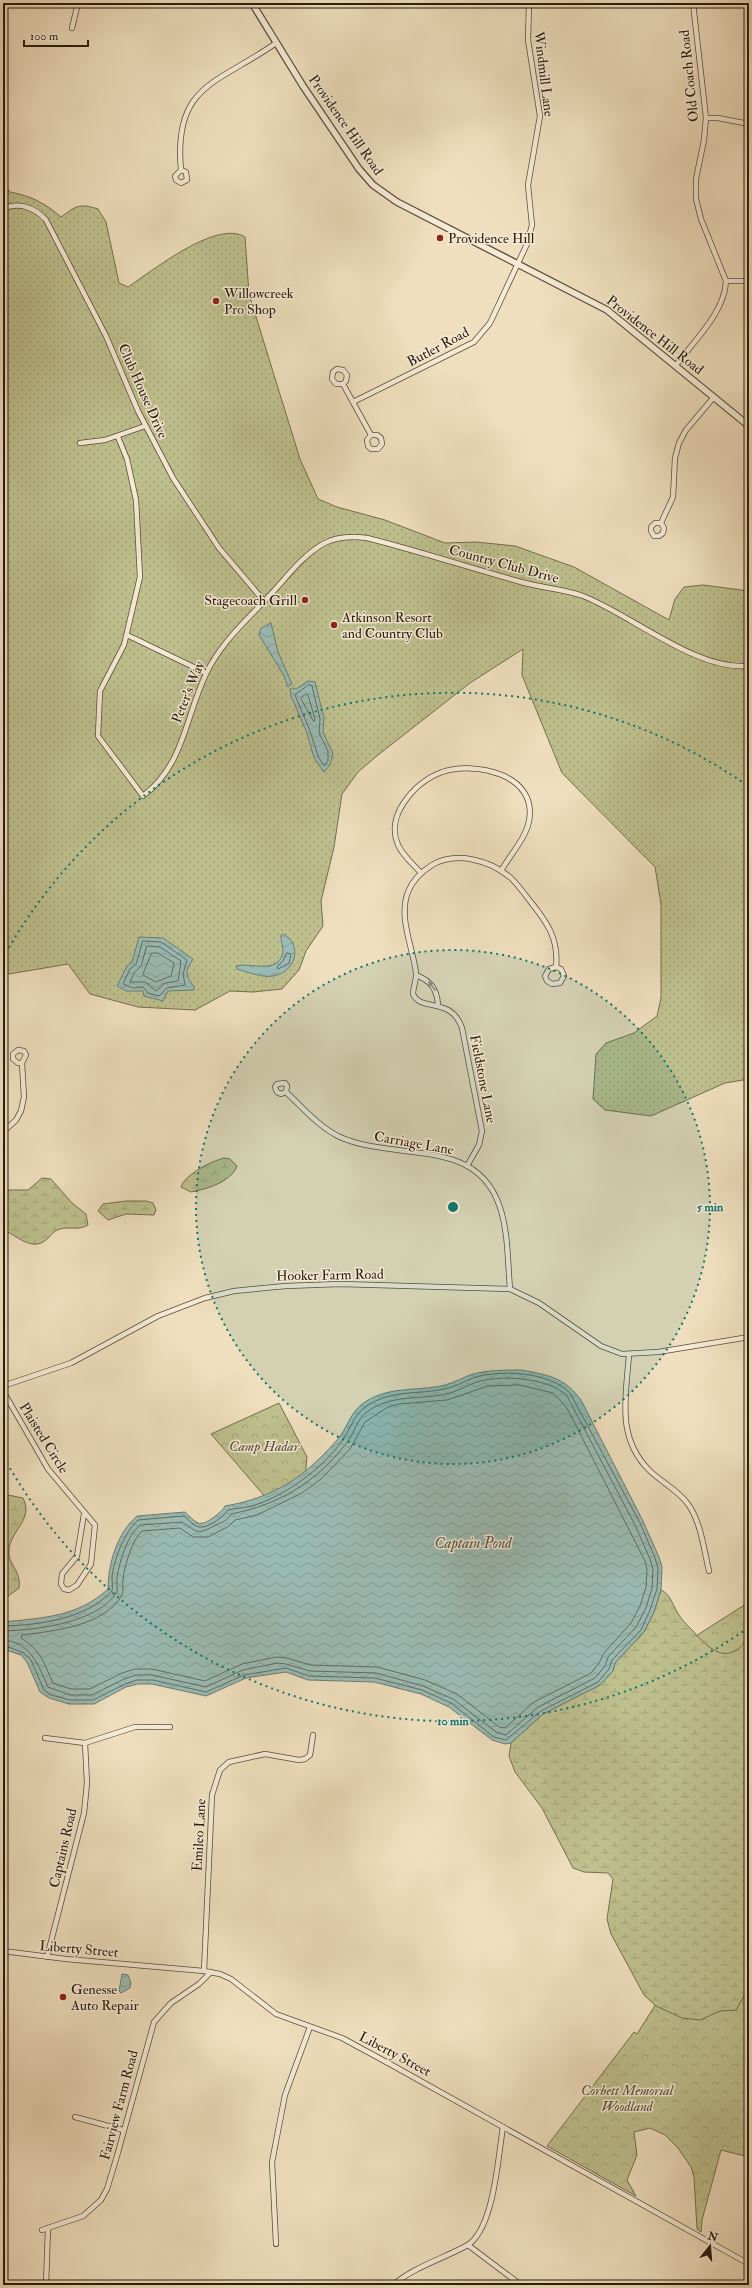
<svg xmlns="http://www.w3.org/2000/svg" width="752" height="2288" font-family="'IM FELL Double Pica',serif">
  <defs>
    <pattern id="grass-dots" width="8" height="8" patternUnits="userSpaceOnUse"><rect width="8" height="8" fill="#bec08e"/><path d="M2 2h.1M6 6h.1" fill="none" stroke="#a3a479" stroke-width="1.8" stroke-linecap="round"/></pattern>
    <pattern id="forest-crowns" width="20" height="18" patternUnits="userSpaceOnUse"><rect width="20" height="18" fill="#bec08e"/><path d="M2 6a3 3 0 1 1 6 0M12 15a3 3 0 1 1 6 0" fill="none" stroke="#a3a479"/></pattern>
    <pattern id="wetland-marsh" width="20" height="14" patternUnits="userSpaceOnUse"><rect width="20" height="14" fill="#bec08e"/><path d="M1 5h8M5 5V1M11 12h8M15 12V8" fill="none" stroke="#a3a479"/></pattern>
    <pattern id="water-waves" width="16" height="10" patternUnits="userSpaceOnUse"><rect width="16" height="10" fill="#9abcb5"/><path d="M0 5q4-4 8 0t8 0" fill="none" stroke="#85a19a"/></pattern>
  </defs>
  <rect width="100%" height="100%" fill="#efdfbe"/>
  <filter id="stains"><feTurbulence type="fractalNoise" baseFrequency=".005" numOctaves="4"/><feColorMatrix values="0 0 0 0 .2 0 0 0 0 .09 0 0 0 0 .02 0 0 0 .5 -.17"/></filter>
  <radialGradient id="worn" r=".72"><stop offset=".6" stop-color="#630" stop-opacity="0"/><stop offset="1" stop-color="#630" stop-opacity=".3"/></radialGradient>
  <path fill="url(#grass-dots)" stroke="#746e4e" d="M 3,183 L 10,192 C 31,196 45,203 61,217 C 76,206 79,203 98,209 L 106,222 L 119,283 L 128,287 C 152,271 217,219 245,237 L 249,294 L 300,459 L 318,499 L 337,507 L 385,520 L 445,543 L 476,542 L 515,546 L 574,567 L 669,620 L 675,599 L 684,587 L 703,585 L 749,591 L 749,1079 L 725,1083 L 651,1116 L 605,1110 L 593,1099 L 596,1054 L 606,1043 L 634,1033 L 657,1016 L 661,998 L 661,904 L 655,867 L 562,773 L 522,675 L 523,649 L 470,683 L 378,755 L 358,772 L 342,794 L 334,847 L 321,901 L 323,926 L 306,951 L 299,970 L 282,989 L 253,992 L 230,991 L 195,1010 L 138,1007 L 90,994 L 68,964 L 3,975 Z"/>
  <g fill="url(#forest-crowns)" stroke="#746e4e">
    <path d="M 279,1403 L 307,1457 L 305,1478 L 267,1499 L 211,1434 Z"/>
    <path d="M 749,1602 L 749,1736 L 688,1641 Z"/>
    <path d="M 749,1757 L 749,2157 L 721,2150 L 702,2220 L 701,2232 L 697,2229 L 694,2177 L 691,2167 L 678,2148 L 665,2135 L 650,2128 L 634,2132 L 637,2155 L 627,2180 L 636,2196 L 547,2146 L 634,2032 L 637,2034 L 661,1996 Z"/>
  </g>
  <g fill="url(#wetland-marsh)" stroke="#746e4e">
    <path d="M 224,1158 L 230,1159 L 237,1166 C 231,1182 207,1189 191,1192 L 181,1187 C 185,1174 212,1161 224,1158 Z"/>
    <path d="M 42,1178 L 51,1179 L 72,1203 L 86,1214 L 88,1225 C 78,1231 70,1226 60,1229 C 53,1231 51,1236 46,1240 C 31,1252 17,1235 3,1230 L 3,1190 L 28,1190 Z"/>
    <path d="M 126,1201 L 146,1201 L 153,1203 L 156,1210 L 154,1215 L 126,1214 L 108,1220 L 98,1211 L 103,1204 Z"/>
    <path d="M 3,1494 L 23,1498 C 34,1520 11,1529 9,1550 C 7,1564 22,1571 19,1588 L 3,1600 Z"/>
    <path d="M 661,1590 C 670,1594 672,1603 677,1612 C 681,1619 687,1625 693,1631 C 711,1652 730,1666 749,1637 L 749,1987 L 736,2010 L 720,2011 L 700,2020 L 682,2018 L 656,2006 L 644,1995 L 611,1934 L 607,1919 L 613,1879 L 608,1873 L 584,1872 L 573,1868 L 542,1808 L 515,1772 L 509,1756 L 511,1743 L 543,1714 L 600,1685 L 613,1671 L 615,1663 L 644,1632 L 654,1612 Z"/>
  </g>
  <g fill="url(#water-waves)" stroke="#6d7c72">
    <path d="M 271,623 L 278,652 L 292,684 L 288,687 L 283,674 L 259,635 L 261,628 Z"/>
    <path d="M 308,681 L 315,682 L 324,718 L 323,732 L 333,754 L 330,765 L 324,772 L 314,758 L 307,733 L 291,696 L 290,689 L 293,688 L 296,689 Z"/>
    <path d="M 283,934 C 304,945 295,973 273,976 C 262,978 248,972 237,969 L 236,966 C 251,962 277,975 283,953 C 284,947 280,941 281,935 Z"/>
    <path d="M 139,937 L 163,938 L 193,959 C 184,973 186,975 194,987 L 194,990 L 168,991 L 163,1001 L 144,996 L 143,991 L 126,991 L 117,986 L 127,966 L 132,962 Z"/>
    <path d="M 522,1370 C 548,1375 564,1377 581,1400 L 643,1521 L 659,1557 L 662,1567 L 661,1590 L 654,1612 L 644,1632 L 615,1663 L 613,1671 L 600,1685 L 543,1714 L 511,1743 L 505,1744 L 492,1740 L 449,1707 L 421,1694 L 374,1682 L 308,1680 L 286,1672 L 246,1678 L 206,1696 L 152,1684 L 138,1684 L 126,1687 L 94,1704 L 69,1704 L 49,1698 L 40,1692 L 27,1662 L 21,1655 L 3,1649 L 3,1622 C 42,1618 78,1617 108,1589 C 108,1564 117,1533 137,1516 L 185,1512 C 189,1516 194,1521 198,1523 C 205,1526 222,1512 225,1506 C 273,1498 305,1477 337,1440 C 347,1429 349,1415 361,1405 C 386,1385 416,1392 445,1385 C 455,1382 464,1377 473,1374 C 489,1370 505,1370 522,1370 Z"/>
    <path d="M 122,1974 L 128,1975 L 131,1983 L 130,1988 L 121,1993 L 119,1991 Z"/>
  </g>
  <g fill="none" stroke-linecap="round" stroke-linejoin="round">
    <g stroke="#626c61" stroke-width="1">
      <path d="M 309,685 L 312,686 L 320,719 L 319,733 L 328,751 L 328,761 L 324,766 L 318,756 L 310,731 L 295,695 Z"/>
      <path d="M 306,694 L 308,695 L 315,719 L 314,722 L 301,699 Z"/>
      <path d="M 143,941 L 161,942 L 187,960 L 183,974 L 185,985 L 167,988 L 159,996 L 148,993 L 143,987 L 133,988 L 123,984 L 130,969 L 136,964 Z"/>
      <path d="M 147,946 L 160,947 L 181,961 L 178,981 L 165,983 L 156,991 L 145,982 L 130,982 L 134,973 L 141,966 Z"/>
      <path d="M 152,953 L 158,953 L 174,963 L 171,976 L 156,982 L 143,975 Z"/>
      <path d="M 287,953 L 291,954 L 289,963 L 278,969 L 277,967 L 283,961 Z"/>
      <path d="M 520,1385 L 553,1393 L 567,1408 L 645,1561 L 647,1569 L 646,1587 L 640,1606 L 631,1623 L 604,1653 L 599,1663 L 591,1673 L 534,1702 L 505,1728 L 499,1727 L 457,1694 L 425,1680 L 377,1667 L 310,1665 L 287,1658 L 276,1657 L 242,1664 L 205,1681 L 152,1669 L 135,1669 L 122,1673 L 90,1689 L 71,1689 L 53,1683 C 43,1661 41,1651 21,1638 L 22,1635 C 53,1631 105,1626 122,1595 C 124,1589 122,1584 123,1579 C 125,1565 132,1540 142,1531 L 180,1528 L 193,1537 L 208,1537 L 229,1526 L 235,1520 L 257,1515 L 302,1493 L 321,1479 L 350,1449 L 365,1422 L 388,1407 L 399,1404 L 447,1400 L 488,1386 Z"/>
      <path d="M 3,1626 C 40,1625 86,1619 112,1591 C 113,1587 112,1582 112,1578 C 113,1561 125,1531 138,1520 L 184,1516 C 188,1519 192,1524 196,1526 C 206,1531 223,1517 228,1510 C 236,1508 244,1508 252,1506 C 285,1496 322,1469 342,1441 C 350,1430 353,1417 363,1409 C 387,1389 417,1395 444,1389 C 455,1387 463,1382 473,1378 C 500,1369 550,1372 570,1393 L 640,1523 L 655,1558 L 658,1568 L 657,1589 L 650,1610 L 641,1630 L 612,1660 L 609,1669 L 598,1682 L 541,1711 L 506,1740 L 494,1737 L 451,1703 L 422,1690 L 375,1678 L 309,1676 L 286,1668 L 244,1675 L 206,1692 L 153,1680 L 137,1680 L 125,1684 L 93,1700 L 70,1700 L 51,1695 L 44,1690 L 31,1660 L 24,1653 L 3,1645"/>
      <path d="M 3,1631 C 36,1630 98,1623 117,1592 C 118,1587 116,1582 117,1577 C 120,1560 127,1536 140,1525 L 182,1522 C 199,1533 197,1535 216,1525 C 223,1522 227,1521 231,1514 C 278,1505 315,1483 345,1445 C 354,1435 356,1420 367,1412 C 390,1394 419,1400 446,1394 C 456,1392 464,1387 474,1383 C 498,1374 548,1377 567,1396 L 635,1525 L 650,1559 L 653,1569 L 652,1588 L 646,1608 L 636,1627 L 608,1657 L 605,1666 L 595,1678 L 538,1707 L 506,1735 L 496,1732 L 453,1699 L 423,1686 L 376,1673 L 310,1671 L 286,1664 L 277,1663 L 243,1670 L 206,1687 L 152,1675 L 136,1675 L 124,1679 L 92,1695 L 70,1695 L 48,1687 C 38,1665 31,1642 3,1640"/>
    </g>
    <defs>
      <g id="minor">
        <path d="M 72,28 L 78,3"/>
        <path d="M 706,118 L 718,118 L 749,124"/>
        <path d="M 181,170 L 186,172 L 187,180 L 181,183 L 176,180 L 175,176 L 181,170 C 173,84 218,84 276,43"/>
        <path d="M 3,209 C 19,201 35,208 46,220 L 106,336 L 138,411 L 173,478 L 219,548 L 264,601"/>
        <path d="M 726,281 L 749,281"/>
        <path d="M 676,365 C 694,341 725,312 726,281 L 701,219 L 696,199 L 696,179 L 704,140 L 706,118 L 693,3"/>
        <path d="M 343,384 L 336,384 L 332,379 L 333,372 L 337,369 L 343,370 L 347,375 L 346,381 L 343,384 L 371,435 L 367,440 L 368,446 L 371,449 L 378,449 L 382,444 L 381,438 L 377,435 L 371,435"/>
        <path d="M 353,402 L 474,342 L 490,323 L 527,244 L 532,225 L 528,185 L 540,116 L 528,40 L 529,3"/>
        <path d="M 118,437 L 127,459 L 136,500 L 140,577 L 124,645 L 100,691 L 98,736 L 143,796 C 184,765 185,718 206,674 C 221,642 247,620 271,594 C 287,577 302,556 323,544 C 337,536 352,536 367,538 C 419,551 470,568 521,582 C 542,588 564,589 583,596 C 632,615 696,671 749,666"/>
        <path d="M 80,443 L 105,440 L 145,426"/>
        <path d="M 661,523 L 664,528 L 663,533 L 659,536 L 654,536 L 651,531 L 651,527 L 655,523 L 661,523 L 673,497 L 675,458 L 679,443 L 686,430 L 714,397"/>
        <path d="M 127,635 L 206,673"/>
        <path d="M 421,873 C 413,864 403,856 398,845 C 392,831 395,816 403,804 C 412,790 426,778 442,772 C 475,761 538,774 529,821 C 526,838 510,855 501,871"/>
        <path d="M 416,975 C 431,981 437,989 438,1005"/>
        <path d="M 286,1092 L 281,1094 L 277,1092 L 275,1087 L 277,1084 L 285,1083 L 287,1086 L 286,1092 C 302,1107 319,1127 340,1137 C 360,1146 383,1148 405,1151 C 423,1153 441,1155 459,1162 C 511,1183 506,1243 510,1289"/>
        <path d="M 3,1132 L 16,1120 L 21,1111 L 24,1097 L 22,1063 L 26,1055 L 24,1051 L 18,1050 L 13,1054 L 13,1059 L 18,1063 L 22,1063"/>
        <path d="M 467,1166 L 479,1145 L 482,1131 L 462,1028 C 451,996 420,1012 413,994 C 413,987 417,979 416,973 C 413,947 398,918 408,892 C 412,881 421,872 432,865 C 456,851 490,860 511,878 C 518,885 524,893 530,901 C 547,922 559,939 556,967 L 549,969 L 545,976 L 547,981 L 552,984 L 560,983 L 564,976 L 561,969 L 556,967"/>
        <path d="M 629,1355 C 626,1396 616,1437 649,1470 C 661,1482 678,1490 688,1504 C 701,1522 704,1550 709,1571"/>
        <path d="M 3,1386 L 71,1363 L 158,1316 L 205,1298 L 234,1291 L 286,1286 L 340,1284 L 510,1289 L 539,1303 L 601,1346 L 622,1354 L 658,1352 L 749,1337"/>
        <path d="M 3,1391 L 48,1469 L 95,1525 L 91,1564 L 77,1585 L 69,1590 L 64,1589 L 61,1584 L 62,1574 L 77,1556 L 84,1514"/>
        <path d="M 45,1738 L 85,1743 L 135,1727 L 170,1727"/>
        <path d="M 3,1951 L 66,1959 L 204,1971 L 220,1974 L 231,1979 L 276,2014 L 342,2038 L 390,2064 L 749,2264"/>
        <path d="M 47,1957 L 84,1813 L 87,1783 L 85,1743"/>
        <path d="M 204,1971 L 212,1795 L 220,1770 L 229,1762 L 265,1754 L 299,1760 L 305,1759 L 310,1755 L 313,1735"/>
        <path d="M 75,2117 L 123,2130"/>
        <path d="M 42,2230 L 83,2216 L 101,2200 L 107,2189 L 117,2156 L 154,2022 L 171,2003 L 199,1984 L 211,1972"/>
        <path d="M 276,2244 L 272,2162 L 285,2095 L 310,2027"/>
        <path d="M 468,2245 L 521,2285"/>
        <path d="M 46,2285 L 48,2228"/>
        <path d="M 393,2285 C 414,2267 442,2259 466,2246 C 494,2231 498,2157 503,2127"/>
      </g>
      <path id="tertiary" d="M 252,3 L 303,86 L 359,169 L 373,185 L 397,202 L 607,310 L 749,426"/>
    </defs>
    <use href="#minor" stroke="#5b4c39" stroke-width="6"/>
    <use href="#tertiary" stroke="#5b4c39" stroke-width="8"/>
    <use href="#minor" stroke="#f5ead5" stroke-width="4.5"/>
    <use href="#tertiary" stroke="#f5ead5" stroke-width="5.5"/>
  </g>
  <defs><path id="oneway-solid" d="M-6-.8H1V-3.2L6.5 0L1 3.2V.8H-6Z"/></defs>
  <use fill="#9a8d7b" href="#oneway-solid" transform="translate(432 986) rotate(-127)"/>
  <circle cx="453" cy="1207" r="257" fill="#0f766e" fill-opacity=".12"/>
  <g fill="none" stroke="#0f766e" stroke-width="2" stroke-dasharray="2 4">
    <circle cx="453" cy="1207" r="257"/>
    <path d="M748 1628A514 514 0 0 1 3 1456M3 958A514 514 0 0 1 748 786"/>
  </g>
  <g fill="#8f2418" stroke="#f5ead5" stroke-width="1.5">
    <circle cx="440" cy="238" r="4"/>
    <circle cx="216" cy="301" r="4"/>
    <circle cx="305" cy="600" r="4"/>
    <circle cx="334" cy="625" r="4"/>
    <circle cx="63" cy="1997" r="4"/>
  </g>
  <g text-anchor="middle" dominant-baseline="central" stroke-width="3" stroke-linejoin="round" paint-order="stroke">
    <g font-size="14" fill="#2a1b0d" stroke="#f5ead5">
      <text transform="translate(544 74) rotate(83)">Windmill Lane</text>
      <text transform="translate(689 76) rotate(-96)">Old Coach Road</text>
      <text transform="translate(346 125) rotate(55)">Providence Hill Road</text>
      <text transform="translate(655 335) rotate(38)">Providence Hill Road</text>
      <text transform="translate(438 347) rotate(-28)">Butler Road</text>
      <text transform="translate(143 391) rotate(66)">Club House Drive</text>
      <text transform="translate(504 564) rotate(15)">Country Club Drive</text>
      <text transform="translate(188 692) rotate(-68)">Peter's Way</text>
      <text transform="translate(483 1079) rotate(79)">Fieldstone Lane</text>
      <text transform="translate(414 1143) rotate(10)">Carriage Lane</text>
      <text transform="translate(330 1275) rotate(-1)">Hooker Farm Road</text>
      <text transform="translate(44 1438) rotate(58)">Plaisted Circle</text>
      <text transform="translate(199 1835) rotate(-87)">Emileo Lane</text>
      <text transform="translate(63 1848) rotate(-77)">Captains Road</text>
      <text transform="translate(79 1949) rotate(5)">Liberty Street</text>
      <text transform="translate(395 2054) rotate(28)">Liberty Street</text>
      <text transform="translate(119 2105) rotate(-75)">Fairview Farm Road</text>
    </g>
    <g font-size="14" fill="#2a1b0d" stroke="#f5ead5" text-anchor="start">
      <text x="448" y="238">Providence Hill</text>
      <text x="224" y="293">Willowcreek<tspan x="224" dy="16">Pro Shop</tspan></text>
      <text x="297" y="600" text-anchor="end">Stagecoach Grill</text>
      <text x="342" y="617">Atkinson Resort<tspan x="342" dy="16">and Country Club</tspan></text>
      <text x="71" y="1989">Genesse<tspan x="71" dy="16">Auto Repair</tspan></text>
    </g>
    <g font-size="14" font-style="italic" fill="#564d34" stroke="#f5ead5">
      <text x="264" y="1446">Camp Hadar</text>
      <text x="627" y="2090">Corbett Memorial<tspan x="627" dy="16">Woodland</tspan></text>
    </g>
    <g font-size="15" font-style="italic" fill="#515348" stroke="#f5ead5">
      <text x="473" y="1543">Captain Pond</text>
    </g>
  </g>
  <circle cx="453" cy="1207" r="6" fill="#0f766e" stroke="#f5ead5" stroke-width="2"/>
  <g font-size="12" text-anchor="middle" font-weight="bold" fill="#0f766e" stroke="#f5ead5" stroke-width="3" stroke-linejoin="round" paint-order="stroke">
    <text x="710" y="1211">5 min</text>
    <text x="453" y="1725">10 min</text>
  </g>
  <rect width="752" height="2288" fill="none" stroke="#efdfbe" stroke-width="16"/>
  <rect x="4" y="4" width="744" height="2280" fill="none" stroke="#2a1b0d" stroke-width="2"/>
  <rect x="8" y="8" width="736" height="2272" fill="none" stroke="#2a1b0d"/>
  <g transform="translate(710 2246) rotate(17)" stroke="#f5ead5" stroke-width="3" paint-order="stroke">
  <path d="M0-3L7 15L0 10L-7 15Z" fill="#2a1b0d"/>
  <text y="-6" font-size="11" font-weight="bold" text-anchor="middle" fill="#2a1b0d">N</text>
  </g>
  <path d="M24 40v6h64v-6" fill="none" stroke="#2a1b0d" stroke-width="2"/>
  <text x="30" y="40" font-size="12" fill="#2a1b0d" stroke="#f5ead5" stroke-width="3" paint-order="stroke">100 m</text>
  <rect width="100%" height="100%" filter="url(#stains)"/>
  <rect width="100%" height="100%" fill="url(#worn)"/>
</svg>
